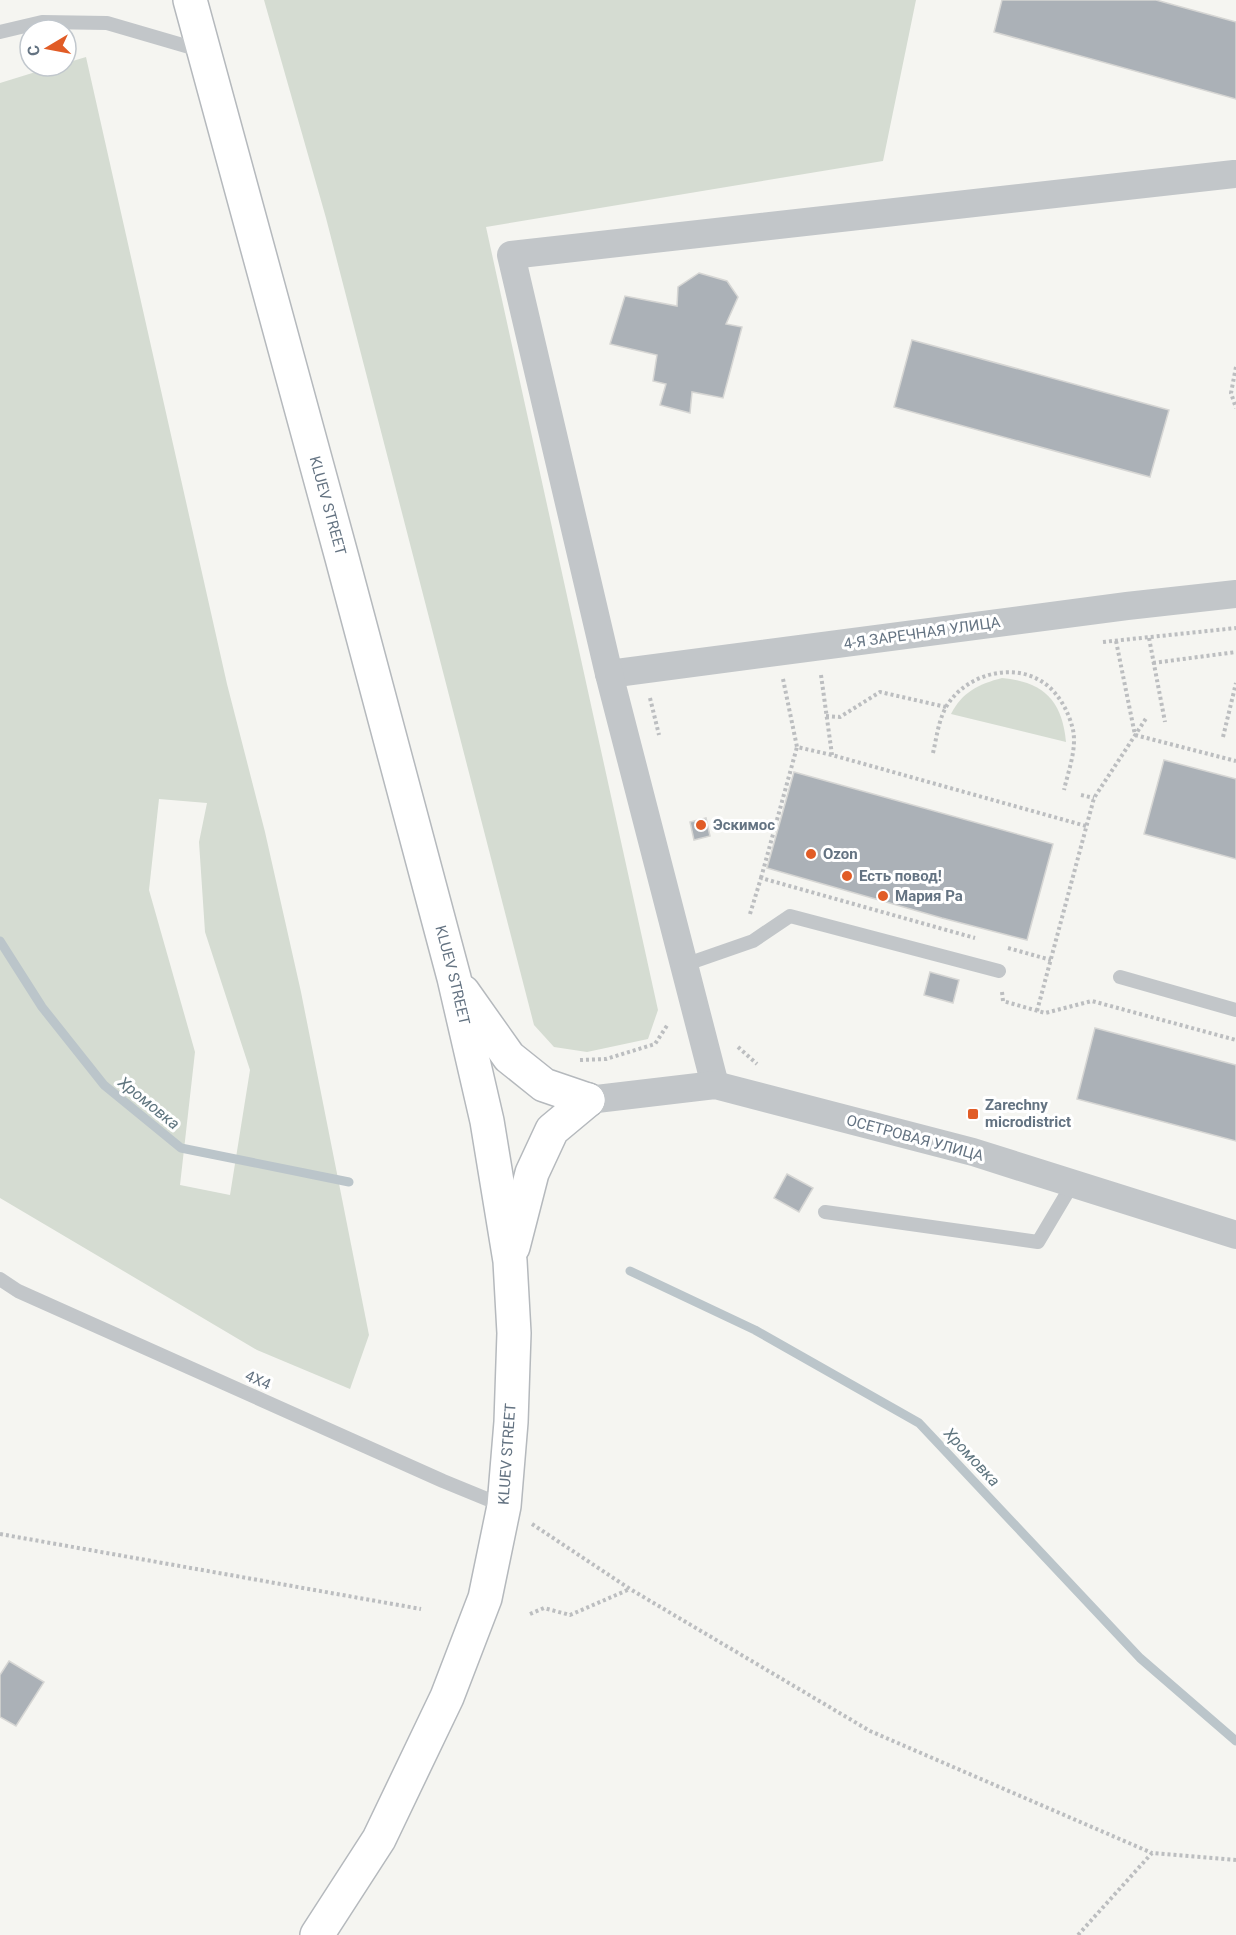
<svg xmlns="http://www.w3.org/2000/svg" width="1236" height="1935" font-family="Roboto,sans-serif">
  <rect width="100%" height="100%" fill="#f5f5f1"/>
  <g fill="#d5dcd2" fill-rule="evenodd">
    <path d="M 264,0 L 916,0 L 883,161 L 486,227 L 658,1010 L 648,1039 L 587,1052 L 554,1047 L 534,1025 L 326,218 Z"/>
    <path d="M 86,57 L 227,684 L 265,832 L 301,992 L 369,1335 L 350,1389 L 257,1350 L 0,1198 L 0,83 L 55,66 L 66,66 L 66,63 ZM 159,799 L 207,803 L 199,842 L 205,932 L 250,1070 L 230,1195 L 180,1185 L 195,1052 L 149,890 Z"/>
    <path d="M 1002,678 C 1043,682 1062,700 1066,742 L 951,714 C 962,692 979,684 1002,678 Z"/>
  </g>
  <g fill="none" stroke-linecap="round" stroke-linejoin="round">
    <g stroke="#bbc5ca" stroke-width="9">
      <path d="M 0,941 L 42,1007 L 104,1085 L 181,1148 L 349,1182"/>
      <path d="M 630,1271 L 755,1330 L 919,1423 L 1140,1658 L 1236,1741"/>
    </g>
  </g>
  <g fill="#abb1b7" stroke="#d6d6d4" stroke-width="1.5">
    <path d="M 1002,0 L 1156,0 L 1236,22 L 1236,99 L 994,32 Z"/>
    <path d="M 699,273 L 727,281 L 738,297 L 726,324 L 742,327 L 723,398 L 692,392 L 690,413 L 660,405 L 666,384 L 653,381 L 657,355 L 610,344 L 625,296 L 677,306 L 678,287 Z"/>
    <path d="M 912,340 L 1169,410 L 1150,477 L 894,407 Z"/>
    <path d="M 1164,760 L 1236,779 L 1236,859 L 1144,834 Z"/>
    <path d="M 794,772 L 1053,844 L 1027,940 L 942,918 L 767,868 Z"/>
    <path d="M 706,818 L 710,836 L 694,840 L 690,822 Z"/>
    <path d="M 930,972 L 959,980 L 953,1003 L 924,995 Z"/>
    <path d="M 1095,1028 L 1236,1065 L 1236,1141 L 1077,1099 Z"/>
    <path d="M 787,1174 L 813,1188 L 799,1212 L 774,1198 Z"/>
    <path d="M 9,1661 L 44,1682 L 16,1726 L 0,1717 L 0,1675 Z"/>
  </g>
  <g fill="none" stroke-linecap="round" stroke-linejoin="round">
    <defs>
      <g id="primary">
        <path id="s1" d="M 190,0 L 342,558 L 454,978 L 487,1121 L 510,1261 L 514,1333 L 511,1422 L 504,1506 L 485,1598 L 447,1697 L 379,1839 L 317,1935"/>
        <path d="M 463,992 L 509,1057 L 544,1085 L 588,1100"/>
        <path d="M 513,1247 L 532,1173 L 552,1130 L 588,1100"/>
      </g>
    </defs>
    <use href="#primary" stroke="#b5b9bd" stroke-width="36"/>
    <g stroke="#bcbec0" stroke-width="4" stroke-dasharray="3 3" stroke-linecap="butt">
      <path d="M 1236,367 L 1231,393 L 1236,408"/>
      <path d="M 1149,638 L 1165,722"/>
      <path d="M 1116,641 L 1135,735 L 1236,761"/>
      <path d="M 1103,642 L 1236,628"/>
      <path d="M 1153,663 L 1236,652"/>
      <path d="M 821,675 L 832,755"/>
      <path d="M 783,679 L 797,747 L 832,755 L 1086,826"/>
      <path d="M 650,698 L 659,735"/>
      <path d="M 826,716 L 840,717 L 880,692 L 946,707"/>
      <path d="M 1223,737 L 1236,683"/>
      <path d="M 933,753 C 937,736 939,715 950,701 C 970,674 1012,663 1041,681 C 1058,691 1069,712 1073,730 C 1077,749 1068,772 1064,790"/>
      <path d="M 1081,795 L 1094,798"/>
      <path d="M 761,878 L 797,747"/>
      <path d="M 750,914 L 761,878 L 975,938"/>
      <path d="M 1008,948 L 1051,960"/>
      <path d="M 1002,992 L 1003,1001 L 1045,1013 L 1092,1001 L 1236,1040"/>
      <path d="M 1037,1011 L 1094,798 L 1147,717"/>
      <path d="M 738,1047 L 757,1064"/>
      <path d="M 580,1060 L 606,1059 L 655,1044 L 668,1024"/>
      <path d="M 532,1524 L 630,1589 L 870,1731 L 1152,1853"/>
      <path d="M 0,1534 L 421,1609"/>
      <path d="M 530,1614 L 544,1608 L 570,1615 L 630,1589"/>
      <path d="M 1078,1935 L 1152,1853 L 1236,1860"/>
    </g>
    <g stroke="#c2c6c9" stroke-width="14">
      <path d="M 0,32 L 42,22 L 107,23 L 203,51"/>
      <path d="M 684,965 L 753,941 L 790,916 L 999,971"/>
      <path d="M 1120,977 L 1236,1010"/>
      <path d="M 825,1212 L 1038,1242 L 1073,1183"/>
      <path d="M 0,1279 L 18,1291 L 443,1481 L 504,1506"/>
    </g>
    <g stroke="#c2c6c9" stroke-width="28">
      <path d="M 609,674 L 1127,606 L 1236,594"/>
      <path d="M 715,1085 L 609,674 L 511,255 L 1234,174"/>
      <path d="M 588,1100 L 715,1085 L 973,1152 L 1236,1235"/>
    </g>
    <use href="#primary" stroke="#fff" stroke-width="33"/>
  </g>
  <g fill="#e15c26" stroke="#fff" stroke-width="2">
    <circle cx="701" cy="825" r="6"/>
    <circle cx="811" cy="854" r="6"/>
    <circle cx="847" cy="876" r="6"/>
    <circle cx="883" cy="896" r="6"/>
    <rect x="967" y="1108" width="12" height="12" rx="3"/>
  </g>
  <g text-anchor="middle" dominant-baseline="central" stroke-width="6" stroke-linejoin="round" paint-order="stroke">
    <g font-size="15" fill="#647382" stroke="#fff">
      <text stroke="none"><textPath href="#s1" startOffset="524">KLUEV STREET</textPath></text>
      <text transform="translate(922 633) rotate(-8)">4-Я ЗАРЕЧНАЯ УЛИЦА</text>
      <text stroke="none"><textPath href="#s1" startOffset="1010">KLUEV STREET</textPath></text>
      <text transform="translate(915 1138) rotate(15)">ОСЕТРОВАЯ УЛИЦА</text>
      <text transform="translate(258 1380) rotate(24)">4X4</text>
      <text transform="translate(507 1454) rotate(-86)">KLUEV STREET</text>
    </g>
    <g font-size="15" font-weight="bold" fill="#647382" stroke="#fff" text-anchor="start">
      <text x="713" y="825">Эскимос</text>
      <text x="823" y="854">Ozon</text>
      <text x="859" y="876">Есть повод!</text>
      <text x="895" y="896">Мария Ра</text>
      <text x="985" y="1105">Zarechny<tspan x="985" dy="17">microdistrict</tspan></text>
    </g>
    <g font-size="16" font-style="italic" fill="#5f757f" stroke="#fff">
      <text transform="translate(149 1103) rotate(39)">Хромовка</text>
      <text transform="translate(972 1457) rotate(47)">Хромовка</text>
    </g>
  </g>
  <g transform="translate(48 48) rotate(260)"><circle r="28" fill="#ffffff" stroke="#c1c7cd" stroke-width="1.5"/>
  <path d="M0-4.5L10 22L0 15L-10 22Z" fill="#e15c26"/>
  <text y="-9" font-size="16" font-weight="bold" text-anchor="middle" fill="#647382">С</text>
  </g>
</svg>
